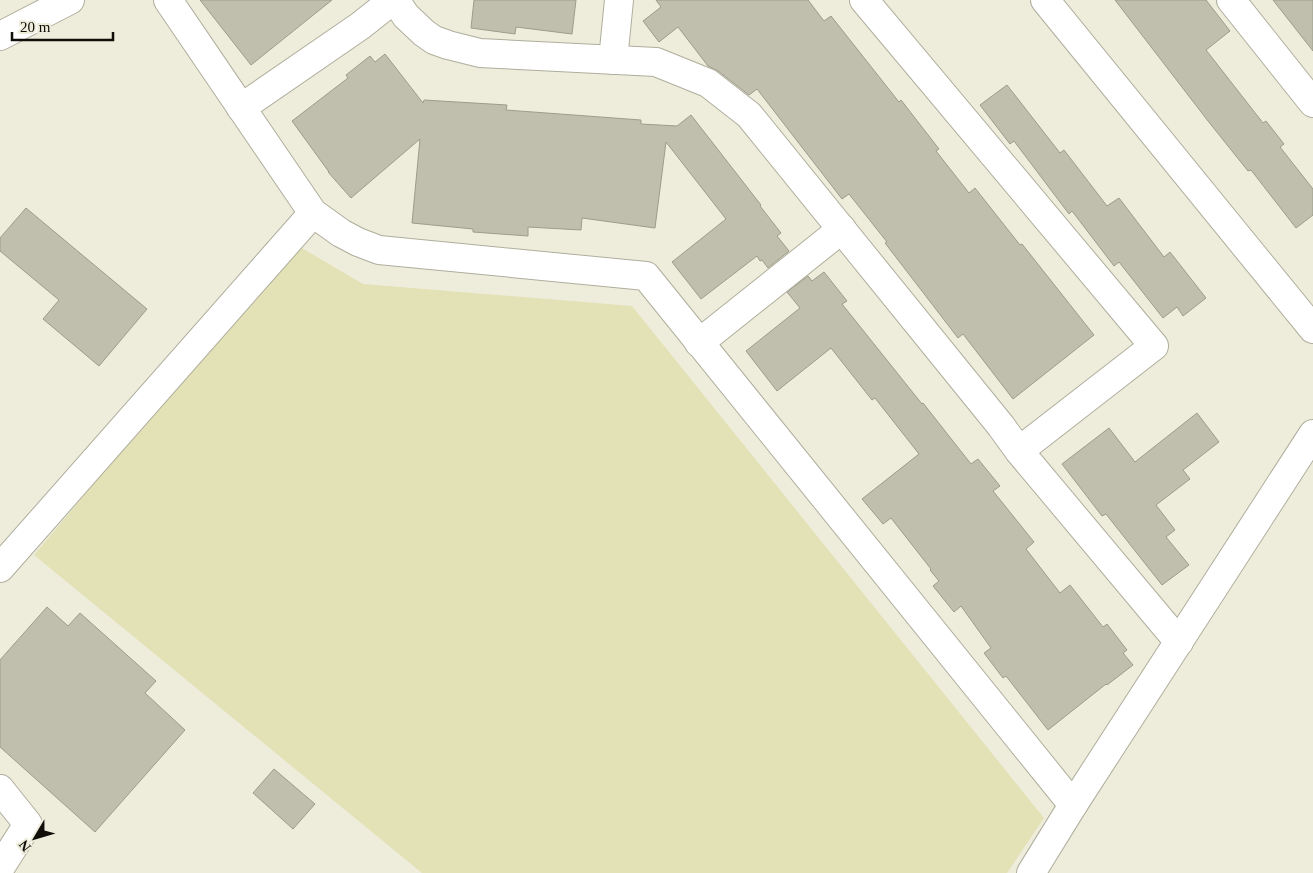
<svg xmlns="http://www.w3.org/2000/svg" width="1313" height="873" font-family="'Times New Roman',serif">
  <rect width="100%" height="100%" fill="#eeeddb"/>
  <path fill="#e3e1b6" d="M 295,244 L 363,284 L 632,306 L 1044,818 L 1007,873 L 422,873 L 34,555 Z"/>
  <g fill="#c0bfae" stroke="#9d9c8c">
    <path d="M 200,0 L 332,0 L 251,65 Z"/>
    <path d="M 474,0 L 576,0 L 572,34 L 516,27 L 515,34 L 471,28 Z"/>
    <path d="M 656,0 L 808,0 L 824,21 L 831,16 L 899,102 L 901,100 L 939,149 L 936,151 L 969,193 L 975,188 L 1020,245 L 1022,244 L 1094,335 L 1013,399 L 963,334 L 958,338 L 885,243 L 887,242 L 849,194 L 842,199 L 757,89 L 749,95 L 718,71 L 708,66 L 678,27 L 659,42 L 643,21 L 661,7 Z"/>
    <path d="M 1115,0 L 1206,0 L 1230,31 L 1206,50 L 1263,123 L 1266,121 L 1284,144 L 1280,147 L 1313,189 L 1313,215 L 1296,228 L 1251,170 L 1248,171 L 1208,121 Z"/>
    <path d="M 1273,0 L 1313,0 L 1313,51 Z"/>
    <path d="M 385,54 L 423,103 L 424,100 L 507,105 L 506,110 L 641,120 L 641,124 L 677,126 L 691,115 L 761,205 L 760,206 L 781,233 L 777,236 L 789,251 L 768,268 L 762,260 L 760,261 L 757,256 L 701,299 L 672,262 L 726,219 L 666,142 L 655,228 L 582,218 L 581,230 L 528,227 L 528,236 L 473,232 L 473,229 L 412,223 L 420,139 L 351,198 L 328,172 L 329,172 L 292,121 L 348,78 L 346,75 L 370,56 L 375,62 Z"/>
    <path d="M 1007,85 L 1060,153 L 1064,150 L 1107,206 L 1119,198 L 1164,257 L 1170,252 L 1206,298 L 1183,316 L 1177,307 L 1163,318 L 1119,262 L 1114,266 L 1072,211 L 1069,214 L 1014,141 L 1010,144 L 980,105 Z"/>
    <path d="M 26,208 L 147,309 L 99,366 L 43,319 L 59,300 L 0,251 L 0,238 Z"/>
    <path d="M 824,272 L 847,301 L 842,304 L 922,404 L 923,403 L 971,464 L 978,459 L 1000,486 L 993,491 L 1034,542 L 1026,549 L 1060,593 L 1070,585 L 1103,627 L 1107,624 L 1127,650 L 1123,653 L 1133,665 L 1107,685 L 1106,684 L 1048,730 L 1006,676 L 1003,678 L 984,653 L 991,648 L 961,606 L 954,612 L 933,586 L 939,581 L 930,570 L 931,569 L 891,518 L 883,524 L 862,499 L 919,454 L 875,398 L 872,400 L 831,348 L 777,391 L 746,351 L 800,308 L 787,292 L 808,276 L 812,281 Z"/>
    <path d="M 1197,413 L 1219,442 L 1183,470 L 1190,479 L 1156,505 L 1175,530 L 1166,537 L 1189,565 L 1162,585 L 1106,514 L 1102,516 L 1062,464 L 1109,428 L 1135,462 Z"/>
    <path d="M 47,607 L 68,626 L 80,613 L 156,681 L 145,693 L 185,730 L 95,832 L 0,747 L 0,660 Z"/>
    <path d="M 274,769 L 315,804 L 293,829 L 253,793 Z"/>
  </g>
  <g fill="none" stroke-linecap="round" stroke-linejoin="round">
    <defs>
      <g id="street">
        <path d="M 168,0 L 313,213 L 341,233 L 358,242 L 379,250 L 646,276 L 1073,805"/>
        <path d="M 395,0 L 406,16 L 424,33 L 434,40 L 448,45 L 480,53 L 656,62 L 708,83 L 749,115 L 1001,426 L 1019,451 L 1179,642"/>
        <path d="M 864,0 L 1154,346 L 1019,451"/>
        <path d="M 1231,0 L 1313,103"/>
        <path d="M 0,36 L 70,0"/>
        <path d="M 613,60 L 619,0"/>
        <path d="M 241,108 L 360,26 L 393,0"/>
        <path d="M 699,343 L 842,229"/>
        <path d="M 0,568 L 313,213"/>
        <path d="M 0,789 L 28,824 L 0,868"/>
        <path d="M 1031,873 L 1073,805 L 1313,434"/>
      </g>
      <path id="secondary" d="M 1045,0 L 1313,329"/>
    </defs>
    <use href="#street" stroke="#afae9d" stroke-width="30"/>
    <use href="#secondary" stroke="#afae9d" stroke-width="30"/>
    <use href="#street" stroke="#fff" stroke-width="28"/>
    <use href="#secondary" stroke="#fff" stroke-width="28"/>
  </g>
  <g transform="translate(35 838) rotate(232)" stroke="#eeeddb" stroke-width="4" paint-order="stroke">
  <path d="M0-4L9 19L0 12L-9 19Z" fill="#0f0e09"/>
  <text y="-8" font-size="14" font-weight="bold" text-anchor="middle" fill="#0f0e09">N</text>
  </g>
  <path d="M12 32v8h101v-8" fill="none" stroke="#0f0e09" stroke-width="2.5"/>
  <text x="20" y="32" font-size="15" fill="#0f0e09" stroke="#eeeddb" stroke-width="4" paint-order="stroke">20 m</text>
</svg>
